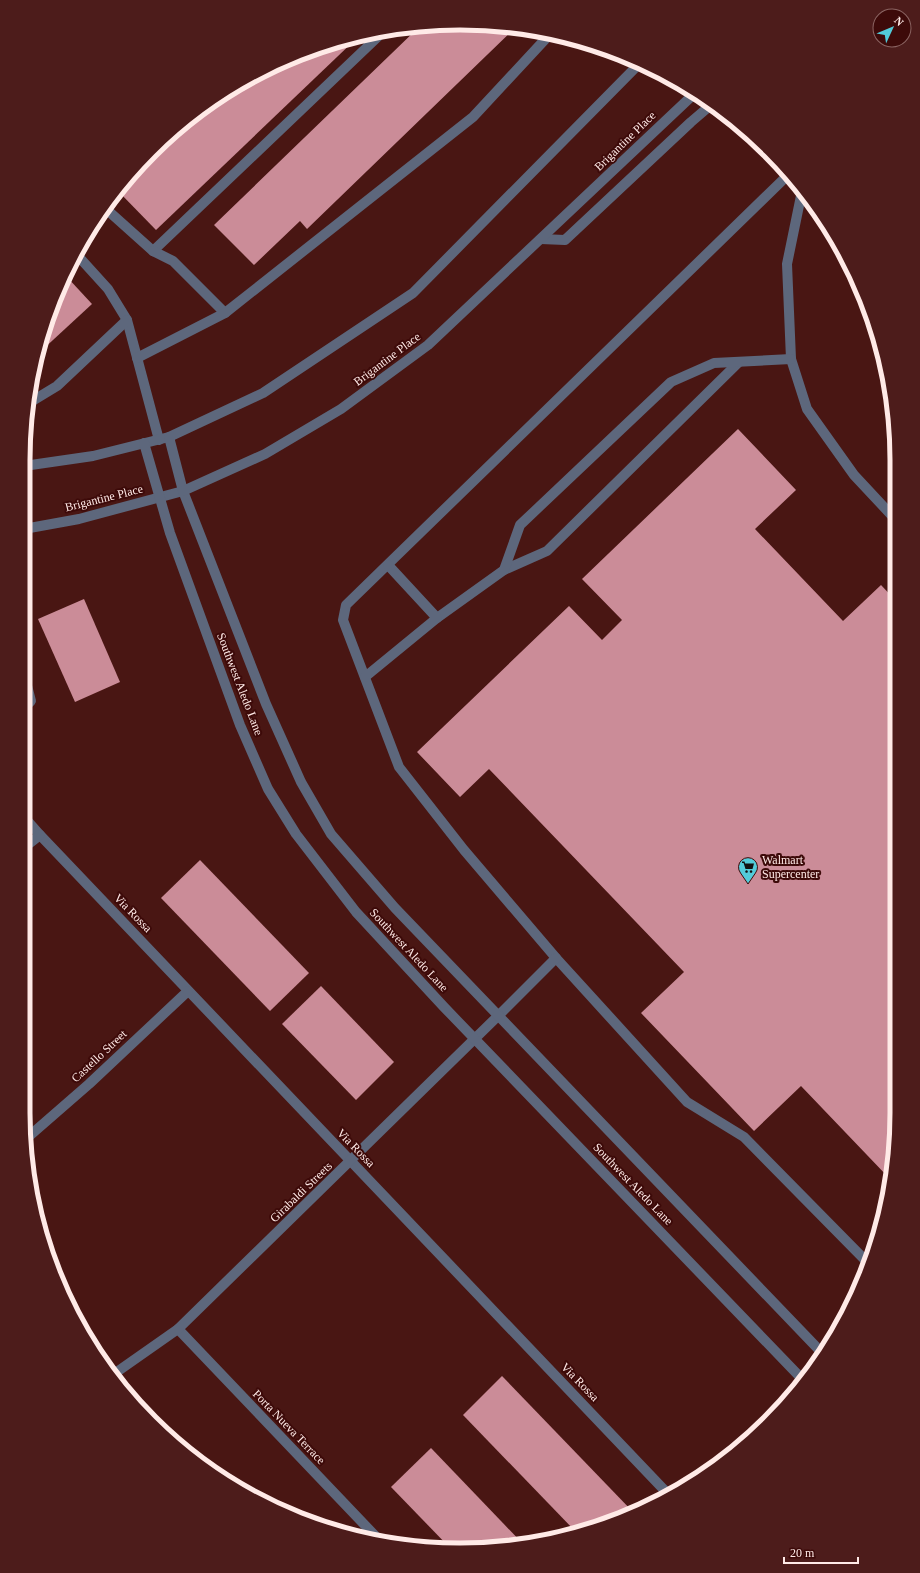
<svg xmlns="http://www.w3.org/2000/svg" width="920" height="1573" font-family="Georgia,serif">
  <rect width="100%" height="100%" fill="#491613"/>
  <g fill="#cb8c98">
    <path d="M 460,23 L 515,28 L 307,229 L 300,221 L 254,265 L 214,225 L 419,27 Z"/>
    <path d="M 359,36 L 156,230 L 118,191 L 151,151 L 217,97 L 293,56 Z"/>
    <path d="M 67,277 L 92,304 L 40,352 L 46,319 Z"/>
    <path d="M 738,429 L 796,490 L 755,529 L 843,621 L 881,585 L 896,601 L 896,1142 L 889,1178 L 801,1086 L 754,1131 L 641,1013 L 684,972 L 489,769 L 460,797 L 417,752 L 569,606 L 602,640 L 622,620 L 582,579 Z"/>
    <path d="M 84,599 L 120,682 L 75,702 L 38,619 Z"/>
    <path d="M 200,860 L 309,973 L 270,1011 L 161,898 Z"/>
    <path d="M 321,986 L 394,1062 L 356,1100 L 282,1024 Z"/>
    <path d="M 502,1376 L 634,1513 L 600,1527 L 576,1532 L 463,1415 Z"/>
    <path d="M 431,1448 L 524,1545 L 460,1550 L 451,1549 L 391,1487 Z"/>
  </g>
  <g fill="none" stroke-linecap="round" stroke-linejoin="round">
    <g stroke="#5d677c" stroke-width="10">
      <path d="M 790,173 L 346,605 L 343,620 L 399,767 L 464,850 L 556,958 L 687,1102 L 744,1137 L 869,1264"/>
      <path d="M 802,191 L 787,264 L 791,359 L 807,409 L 854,475 L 896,520"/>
      <path d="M 105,208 L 153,251 L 385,30"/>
      <path d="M 541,239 L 565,240 L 691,122 L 712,104"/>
      <path d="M 153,251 L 173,261 L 225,313"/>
      <path d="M 78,256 L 108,289 L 127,320 L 159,440"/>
      <path d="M 137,358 L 225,313 L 473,117 L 551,33"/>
      <path d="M 29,403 L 57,386 L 127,320"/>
      <path d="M 504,570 L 547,551 L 739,362"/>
      <path d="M 437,618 L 504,570 L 520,525 L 671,382 L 714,363 L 791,359"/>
      <path d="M 365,677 L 437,618 L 388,565"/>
      <path d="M 25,678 L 31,701 L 25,707"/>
      <path d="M 499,1015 L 556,958"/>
    </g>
    <g stroke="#5d677c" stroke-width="10">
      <path d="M 24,466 L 93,456 L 169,437"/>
      <path d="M 24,529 L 79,519 L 183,491"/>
      <path d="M 25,818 L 40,835 L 669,1495"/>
      <path d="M 26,846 L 40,835"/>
      <path d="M 27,1138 L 89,1084 L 188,991"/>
      <path d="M 178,1329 L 381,1542"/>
      <path d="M 111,1376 L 178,1329 L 499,1015"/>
    </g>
    <g stroke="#5d677c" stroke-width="10">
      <path d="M 640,63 L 413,293 L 263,393 L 169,437 L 183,491 L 266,704 L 301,782 L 331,834 L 395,908 L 824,1355"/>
      <path d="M 144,443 L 170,533 L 240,725 L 268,789 L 296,834 L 356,912 L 444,1007 L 803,1380"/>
      <path d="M 183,491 L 265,454 L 341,409 L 428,345 L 695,93"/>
    </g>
  </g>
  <defs>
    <symbol id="supermarket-pin" viewBox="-11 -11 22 30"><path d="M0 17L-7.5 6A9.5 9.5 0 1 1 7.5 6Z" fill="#52cbd9" stroke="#3d0a09"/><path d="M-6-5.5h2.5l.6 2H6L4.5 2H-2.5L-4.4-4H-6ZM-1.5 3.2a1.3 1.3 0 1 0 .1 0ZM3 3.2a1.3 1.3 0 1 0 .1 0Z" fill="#111"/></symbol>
  </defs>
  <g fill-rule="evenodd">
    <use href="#supermarket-pin" x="737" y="856" width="22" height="30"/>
  </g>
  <g text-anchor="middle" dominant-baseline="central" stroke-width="4" stroke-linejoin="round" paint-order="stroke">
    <g font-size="12" fill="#ffeae7" stroke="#3d0a09">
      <text transform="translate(625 141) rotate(-44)">Brigantine Place</text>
      <text transform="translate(387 359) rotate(-37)">Brigantine Place</text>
      <text transform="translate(104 498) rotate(-14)">Brigantine Place</text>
      <text transform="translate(240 684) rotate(69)">Southwest Aledo Lane</text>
      <text transform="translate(133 913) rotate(46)">Via Rossa</text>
      <text transform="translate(409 950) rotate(47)">Southwest Aledo Lane</text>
      <text transform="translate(99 1056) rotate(-43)">Castello Street</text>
      <text transform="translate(356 1148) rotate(46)">Via Rossa</text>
      <text transform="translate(633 1184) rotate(46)">Southwest Aledo Lane</text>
      <text transform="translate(301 1192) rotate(-44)">Girabaldi Streets</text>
      <text transform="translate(580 1382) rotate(46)">Via Rossa</text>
      <text transform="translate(289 1427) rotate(46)">Porta Nueva Terrace</text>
    </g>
    <g font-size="12" fill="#ffeae7" stroke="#3d0a09" text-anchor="start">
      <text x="762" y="860">Walmart<tspan x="762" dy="14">Supercenter</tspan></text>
    </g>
  </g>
  <path d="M0 0H920V1573H0ZM460 30H460A430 430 0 0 1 890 460V1113A430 430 0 0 1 460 1543H460A430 430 0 0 1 30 1113V460A430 430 0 0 1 460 30Z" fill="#4d1c1b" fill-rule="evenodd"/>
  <path fill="none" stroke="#ffeae7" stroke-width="5" d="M460 30H460A430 430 0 0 1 890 460V1113A430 430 0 0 1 460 1543H460A430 430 0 0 1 30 1113V460A430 430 0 0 1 460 30Z"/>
  <g transform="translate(892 28) rotate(46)"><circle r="19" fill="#3d0a09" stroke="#8b6462"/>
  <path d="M0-3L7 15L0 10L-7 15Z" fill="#52cbd9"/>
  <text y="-6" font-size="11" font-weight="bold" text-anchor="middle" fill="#ffeae7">N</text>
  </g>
  <path d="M784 1557v6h74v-6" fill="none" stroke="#ffeae7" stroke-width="2"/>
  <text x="790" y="1557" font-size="12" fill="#ffeae7" stroke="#3d0a09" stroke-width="3" paint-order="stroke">20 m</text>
</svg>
